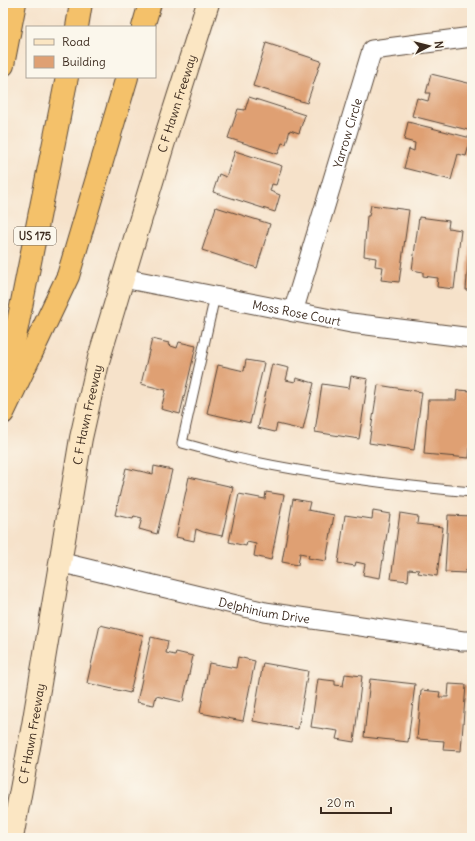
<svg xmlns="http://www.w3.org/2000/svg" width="475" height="841" font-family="Delius,sans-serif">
  <rect width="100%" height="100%" fill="#fbf7ec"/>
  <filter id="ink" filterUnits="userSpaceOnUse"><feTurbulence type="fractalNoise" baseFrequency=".025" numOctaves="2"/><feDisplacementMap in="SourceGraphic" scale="8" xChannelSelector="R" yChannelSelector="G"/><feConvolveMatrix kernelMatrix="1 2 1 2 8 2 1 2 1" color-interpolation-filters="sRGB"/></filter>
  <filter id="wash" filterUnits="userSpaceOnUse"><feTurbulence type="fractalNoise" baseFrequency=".012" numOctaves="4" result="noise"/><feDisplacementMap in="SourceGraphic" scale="16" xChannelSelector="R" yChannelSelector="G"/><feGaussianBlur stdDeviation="0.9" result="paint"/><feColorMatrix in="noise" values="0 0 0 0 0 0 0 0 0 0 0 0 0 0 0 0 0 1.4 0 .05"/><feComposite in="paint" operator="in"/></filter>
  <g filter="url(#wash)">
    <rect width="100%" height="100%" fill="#f6e2ca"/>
    <g id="blocks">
      <g fill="#dfa073">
        <path d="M 266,43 L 321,61 L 307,103 L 253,86 Z"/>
        <path d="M 431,74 L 472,84 L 472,131 L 412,116 L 417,98 L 428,101 L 430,93 L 426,93 Z"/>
        <path d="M 249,97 L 305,115 L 299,133 L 290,130 L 286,144 L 282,143 L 278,154 L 228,138 L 238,109 L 245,110 Z"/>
        <path d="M 408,122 L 471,138 L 466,156 L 458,154 L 451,180 L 404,168 L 409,149 L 414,151 L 415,143 L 404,140 Z"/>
        <path d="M 235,151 L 282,166 L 276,185 L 272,184 L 270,191 L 280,195 L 275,212 L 213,192 L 219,174 L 226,177 Z"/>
        <path d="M 371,205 L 409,210 L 399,282 L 381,280 L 383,267 L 375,266 L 376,258 L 364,256 L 367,216 L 369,216 Z"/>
        <path d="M 216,207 L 270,224 L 257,268 L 202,250 Z"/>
        <path d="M 419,217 L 449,221 L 448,228 L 461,230 L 454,289 L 437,287 L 438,278 L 423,276 L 423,272 L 412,270 Z"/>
        <path d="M 471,223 L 472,223 L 472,291 L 466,290 Z"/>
        <path d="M 152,339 L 169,343 L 168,345 L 177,348 L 179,342 L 196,346 L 180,414 L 161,409 L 166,390 L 141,384 Z"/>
        <path d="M 246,360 L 264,363 L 250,423 L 207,413 L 218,365 L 244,371 Z"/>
        <path d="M 272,364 L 289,368 L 286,380 L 295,382 L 296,378 L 314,383 L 303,430 L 277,424 L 275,432 L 258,428 Z"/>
        <path d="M 351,376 L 368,379 L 359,439 L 315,432 L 322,384 L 349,388 Z"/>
        <path d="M 378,385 L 422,392 L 414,450 L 369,443 Z"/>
        <path d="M 457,390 L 472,391 L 472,424 L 469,458 L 424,454 L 428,400 L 456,400 Z"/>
        <path d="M 154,466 L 172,470 L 157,534 L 139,529 L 142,518 L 134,516 L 133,519 L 115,515 L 126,468 L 153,474 Z"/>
        <path d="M 189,477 L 233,487 L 222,536 L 203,532 L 196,529 L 194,541 L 176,537 Z"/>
        <path d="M 266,492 L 284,495 L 271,560 L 254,556 L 256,544 L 247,542 L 246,546 L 229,542 L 239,494 L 265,499 Z"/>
        <path d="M 293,499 L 310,502 L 308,510 L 334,515 L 326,561 L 308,558 L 309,555 L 300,553 L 298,565 L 282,562 Z"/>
        <path d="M 373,511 L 390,514 L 380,578 L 363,575 L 365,564 L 356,562 L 355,566 L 338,563 L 345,515 L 372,519 Z"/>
        <path d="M 400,513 L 418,516 L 417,524 L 443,527 L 437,576 L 418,573 L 419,570 L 409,569 L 408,581 L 391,579 Z"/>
        <path d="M 448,515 L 472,516 L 472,570 L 466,570 L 465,573 L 445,572 Z"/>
        <path d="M 100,625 L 143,635 L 130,693 L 87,683 Z"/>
        <path d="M 151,637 L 168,641 L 166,653 L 175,655 L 176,652 L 193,656 L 183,702 L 156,696 L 154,705 L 137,702 Z"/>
        <path d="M 238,657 L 255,661 L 243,721 L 200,713 L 209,663 L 236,668 Z"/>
        <path d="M 263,663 L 308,671 L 298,729 L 253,721 Z"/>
        <path d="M 345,674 L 362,676 L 354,742 L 336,739 L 338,731 L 311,727 L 318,679 L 335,681 L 335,685 L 343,686 Z"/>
        <path d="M 370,679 L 415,684 L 408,742 L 364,737 Z"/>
        <path d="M 449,684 L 466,685 L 461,751 L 443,750 L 444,741 L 417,739 L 421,690 L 440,692 L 439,697 L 448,697 Z"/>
      </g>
    </g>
  </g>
  <g filter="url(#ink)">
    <use href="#blocks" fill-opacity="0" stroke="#574638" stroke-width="1"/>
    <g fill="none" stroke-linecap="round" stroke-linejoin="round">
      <defs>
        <path id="lane" d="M 215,296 L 182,443 C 200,448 219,453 237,458 C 314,475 393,485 472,492"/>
        <g id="street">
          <path id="s1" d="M 123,278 L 351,323 L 472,338"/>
          <path id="s2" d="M 293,312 L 372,50 L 472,37"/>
          <path id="s3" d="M 59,562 L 265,612 L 463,641 L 472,641"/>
        </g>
        <g id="secondary">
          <path id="s4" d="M 12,838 L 33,725 L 81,438 L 99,358 L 163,145 L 208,3"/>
        </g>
        <g id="highway">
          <path d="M 77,27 L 81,3"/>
          <path d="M 143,27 L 150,3"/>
          <path d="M 3,65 L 15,3"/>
          <path d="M 4,392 L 67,77"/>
          <path d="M 3,413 L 68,276 L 127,77"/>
        </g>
      </defs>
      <use href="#lane" stroke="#574638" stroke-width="11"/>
      <use href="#street" stroke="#574638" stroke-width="21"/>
      <use href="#secondary" stroke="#574638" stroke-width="24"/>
      <use href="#highway" stroke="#574638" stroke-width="24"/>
      <use href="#lane" stroke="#fff" stroke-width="9"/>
      <use href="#street" stroke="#fff" stroke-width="19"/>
      <use href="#secondary" stroke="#fbe6c3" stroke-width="22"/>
      <use href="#highway" stroke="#f4c16a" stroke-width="22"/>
    </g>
  </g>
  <g text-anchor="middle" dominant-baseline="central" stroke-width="3.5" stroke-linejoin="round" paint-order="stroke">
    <rect fill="#fbf7ec" stroke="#75685c" stroke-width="1" x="14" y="227" width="42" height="18" rx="3"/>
    <g font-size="11" font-weight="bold" fill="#3b2a1e">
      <text x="35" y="236">US 175</text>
    </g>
    <g font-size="12" fill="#3b2a1e" stroke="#fbf7ec">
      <text stroke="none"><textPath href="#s4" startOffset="754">C F Hawn Freeway</textPath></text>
      <text stroke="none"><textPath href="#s2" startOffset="187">Yarrow Circle</textPath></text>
      <text stroke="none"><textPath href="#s1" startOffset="177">Moss Rose Court</textPath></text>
      <text stroke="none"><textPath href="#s4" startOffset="430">C F Hawn Freeway</textPath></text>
      <text stroke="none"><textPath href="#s3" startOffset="211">Delphinium Drive</textPath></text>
      <text stroke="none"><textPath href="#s4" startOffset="106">C F Hawn Freeway</textPath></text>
    </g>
  </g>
  <rect width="475" height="841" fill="none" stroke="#fbf7ec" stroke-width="16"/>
  <rect x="26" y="26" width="130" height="52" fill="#fbf7ec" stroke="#aea59a"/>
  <rect x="34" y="39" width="20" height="6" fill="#fbe6c3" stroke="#aea59a"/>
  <text x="62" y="46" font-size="12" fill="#3b2a1e">Road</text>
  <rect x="34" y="56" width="20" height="12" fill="#dfa073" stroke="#aea59a"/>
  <text x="62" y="66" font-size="12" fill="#3b2a1e">Building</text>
  <g transform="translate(429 46) rotate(83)" stroke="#fbf7ec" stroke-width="3" paint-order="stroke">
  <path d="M0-3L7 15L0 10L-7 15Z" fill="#3b2a1e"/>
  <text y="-6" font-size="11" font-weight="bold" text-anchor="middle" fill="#3b2a1e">N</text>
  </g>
  <path d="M321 807v6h70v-6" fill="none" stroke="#3b2a1e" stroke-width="2"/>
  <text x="327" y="807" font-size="12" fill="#3b2a1e" stroke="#fbf7ec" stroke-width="3" paint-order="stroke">20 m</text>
</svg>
